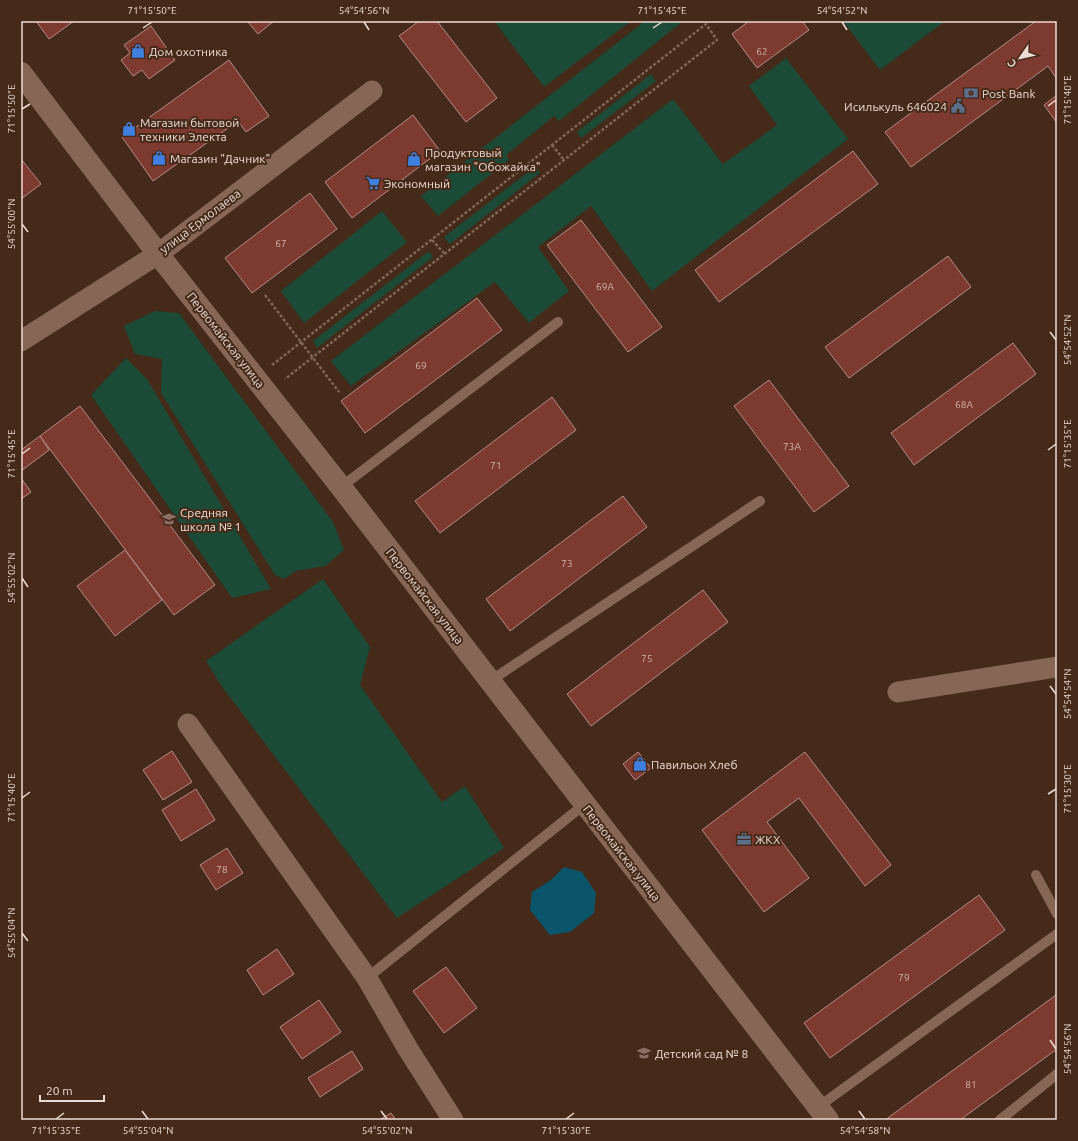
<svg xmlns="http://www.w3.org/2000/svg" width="1078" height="1141" font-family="Ubuntu,sans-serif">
  <rect width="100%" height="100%" fill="#452a19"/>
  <g fill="#1b4a37">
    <path d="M 494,21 L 631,21 L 544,87 Z"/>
    <path d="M 645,21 L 683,21 L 559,121 L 554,116 L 506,155 L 509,160 L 438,216 L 421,196 Z"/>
    <path d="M 843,21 L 945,21 L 880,70 Z"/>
    <path d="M 786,58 L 848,139 L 652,291 L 591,206 L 538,247 L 569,291 L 529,323 L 495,282 L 351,386 L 331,361 L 673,99 L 723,164 L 777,125 L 749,86 Z"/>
    <path d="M 651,74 L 656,81 L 581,138 L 577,132 Z"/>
    <path d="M 536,166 L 540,173 L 450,244 L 444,237 Z"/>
    <path d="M 382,211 L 407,242 L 304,323 L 281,291 Z"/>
    <path d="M 429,251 L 433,257 L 317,348 L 313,341 Z"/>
    <path d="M 155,311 L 179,313 L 333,522 L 344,550 L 325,566 L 296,571 L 284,579 L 275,575 L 161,393 L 162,359 L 135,354 L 124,326 Z"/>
    <path d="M 126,358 L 147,379 L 271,589 L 232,598 L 91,395 Z"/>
    <path d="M 323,579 L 370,647 L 360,685 L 442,802 L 465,786 L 504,848 L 397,918 L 223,688 L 206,661 Z"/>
  </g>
  <path fill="#0a556a" d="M 564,867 L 582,872 L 596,893 L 594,913 L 570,932 L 550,935 L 530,910 L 532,892 L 551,880 Z"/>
  <g fill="#7c3a30" stroke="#b48d87">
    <path d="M 36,21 L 74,21 L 49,39 Z"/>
    <path d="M 247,21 L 274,21 L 258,34 Z"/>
    <path d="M 419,21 L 437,21 L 497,98 L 466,122 L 399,36 Z"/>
    <path d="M 749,21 L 802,21 L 809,30 L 757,68 L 732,34 Z"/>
    <path d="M 1036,21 L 1057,21 L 1057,79 L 1048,66 L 911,167 L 885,132 Z"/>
    <path d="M 151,26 L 175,60 L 149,79 L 142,70 L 133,76 L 121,60 L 130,53 L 124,45 Z"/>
    <path d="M 229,60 L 269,116 L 246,132 L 238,121 L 153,181 L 122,137 Z"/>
    <path d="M 1057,95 L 1057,123 L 1044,105 Z"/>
    <path d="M 413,115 L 440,151 L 352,218 L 325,182 Z"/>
    <path d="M 853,151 L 878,184 L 719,302 L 695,270 Z"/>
    <path d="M 21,159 L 41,184 L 21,199 Z"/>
    <path d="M 310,193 L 337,229 L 252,293 L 225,258 Z"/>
    <path d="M 581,220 L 662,327 L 628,352 L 547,245 Z"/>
    <path d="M 948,256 L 971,287 L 849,378 L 825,347 Z"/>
    <path d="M 477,298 L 502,330 L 365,433 L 341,401 Z"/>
    <path d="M 1013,343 L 1036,374 L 914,465 L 891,433 Z"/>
    <path d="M 769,380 L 849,486 L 814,512 L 734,406 Z"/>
    <path d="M 552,397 L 576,430 L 440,533 L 415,501 Z"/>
    <path d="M 80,406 L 215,585 L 174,615 L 40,436 Z"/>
    <path d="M 40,436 L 49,450 L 21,471 L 21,450 Z"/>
    <path d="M 21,478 L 31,492 L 21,499 Z"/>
    <path d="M 623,496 L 647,527 L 510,631 L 486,599 Z"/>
    <path d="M 125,550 L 162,600 L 115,636 L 77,586 Z"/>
    <path d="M 703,590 L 728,622 L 591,726 L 567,694 Z"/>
    <path d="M 172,751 L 192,782 L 163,800 L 143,770 Z"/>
    <path d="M 638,752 L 651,768 L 635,780 L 623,764 Z"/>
    <path d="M 805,752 L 891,865 L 865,886 L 799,798 L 767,822 L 809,878 L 764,912 L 702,830 Z"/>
    <path d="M 196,789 L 215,820 L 181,841 L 162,810 Z"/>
    <path d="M 227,848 L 243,873 L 216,890 L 200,865 Z"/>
    <path d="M 979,895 L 1005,930 L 830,1058 L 804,1023 Z"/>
    <path d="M 277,949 L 294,974 L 263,995 L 247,970 Z"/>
    <path d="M 446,967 L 477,1008 L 444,1033 L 413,991 Z"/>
    <path d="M 1056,995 L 1057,997 L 1057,1049 L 960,1120 L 885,1120 Z"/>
    <path d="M 319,1000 L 341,1032 L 302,1059 L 280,1027 Z"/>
    <path d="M 352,1051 L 363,1069 L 320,1097 L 308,1078 Z"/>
    <path d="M 391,1113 L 396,1120 L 379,1120 Z"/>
  </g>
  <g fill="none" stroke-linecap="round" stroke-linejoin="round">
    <g stroke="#7f6758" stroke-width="2.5" stroke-dasharray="3 2" stroke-linecap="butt">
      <path d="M 552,145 L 564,160"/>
      <path d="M 432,240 L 445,254"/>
      <path d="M 265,295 L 339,392"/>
      <path d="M 272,365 L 706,24 L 717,40 L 285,379"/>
    </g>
    <g stroke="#866755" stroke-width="10">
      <path d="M 341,487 L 558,322"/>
      <path d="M 490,681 L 760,501"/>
      <path d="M 1036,875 L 1057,914"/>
      <path d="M 367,978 L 585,804"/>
      <path d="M 818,1107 L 1057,934"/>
      <path d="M 1000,1120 L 1057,1074"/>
    </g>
    <g stroke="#866755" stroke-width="21">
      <path d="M 21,341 L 158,254 L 372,91"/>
      <path d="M 898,692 L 1057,667"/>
      <path d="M 188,724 L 367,978 L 408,1049 L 453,1120"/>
    </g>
    <path stroke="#866755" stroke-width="22" d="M 21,73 L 158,254 L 341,487 L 828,1120"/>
  </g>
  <path fill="none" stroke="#eedcd2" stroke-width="1.5" d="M 364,22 L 369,30M 842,22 L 847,30M 143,28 L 152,22M 653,28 L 662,22M 1048,106 L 1056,100M 22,109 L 30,104M 22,224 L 28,232M 1050,332 L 1056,340M 1048,450 L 1056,444M 22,454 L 30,448M 22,578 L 28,587M 1050,686 L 1056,694M 1048,794 L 1056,789M 22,798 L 30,792M 22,933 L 28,941M 1050,1040 L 1056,1049M 142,1111 L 148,1119M 381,1111 L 387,1119M 859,1111 L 865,1119M 56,1119 L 64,1113M 566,1119 L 574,1113"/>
  <defs>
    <symbol id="shop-bare" viewBox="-9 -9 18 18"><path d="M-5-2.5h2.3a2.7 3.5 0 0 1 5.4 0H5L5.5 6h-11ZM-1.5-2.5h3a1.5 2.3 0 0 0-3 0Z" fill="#3f7fe0" stroke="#452a19" stroke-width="2.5" paint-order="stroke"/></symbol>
    <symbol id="bank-bare" viewBox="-9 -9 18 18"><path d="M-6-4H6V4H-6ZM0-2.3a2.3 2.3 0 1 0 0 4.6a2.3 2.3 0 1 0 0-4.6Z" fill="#5c6f8a" stroke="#452a19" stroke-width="2.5" paint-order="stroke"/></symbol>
    <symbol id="civic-bare" viewBox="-9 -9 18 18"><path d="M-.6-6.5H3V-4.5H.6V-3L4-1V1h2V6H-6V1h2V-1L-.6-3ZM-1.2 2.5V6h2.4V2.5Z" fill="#5c6f8a" stroke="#452a19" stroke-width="2.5" paint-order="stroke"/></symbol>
    <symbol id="supermarket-bare" viewBox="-9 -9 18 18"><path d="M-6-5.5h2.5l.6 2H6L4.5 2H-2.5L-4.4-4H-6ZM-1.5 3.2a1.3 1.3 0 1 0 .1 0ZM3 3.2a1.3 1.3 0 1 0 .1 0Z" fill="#3f7fe0" stroke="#452a19" stroke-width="2.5" paint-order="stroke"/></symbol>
    <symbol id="school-bare" viewBox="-9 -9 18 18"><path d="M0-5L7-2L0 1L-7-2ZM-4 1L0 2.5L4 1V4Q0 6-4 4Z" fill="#8d6e63" stroke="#452a19" stroke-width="2.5" paint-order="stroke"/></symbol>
    <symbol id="office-bare" viewBox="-9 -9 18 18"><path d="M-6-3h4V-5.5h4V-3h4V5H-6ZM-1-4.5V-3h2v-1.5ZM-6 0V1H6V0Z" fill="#5c6f8a" stroke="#452a19" stroke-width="2.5" paint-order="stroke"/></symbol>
  </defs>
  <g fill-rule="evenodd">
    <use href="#shop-bare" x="128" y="41" width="20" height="20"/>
    <use href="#bank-bare" x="961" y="83" width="20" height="20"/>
    <use href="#civic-bare" x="948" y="96" width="20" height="20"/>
    <use href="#shop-bare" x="119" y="119" width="20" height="20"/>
    <use href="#shop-bare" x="149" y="148" width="20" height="20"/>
    <use href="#shop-bare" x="404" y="149" width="20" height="20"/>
    <use href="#supermarket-bare" x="363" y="173" width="20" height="20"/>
    <use href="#school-bare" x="159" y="509" width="20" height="20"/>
    <use href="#shop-bare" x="630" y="754" width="20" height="20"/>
    <use href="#office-bare" x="734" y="829" width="20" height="20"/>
    <use href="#school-bare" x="634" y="1043" width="20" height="20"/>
  </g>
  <g text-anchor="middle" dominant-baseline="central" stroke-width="4" stroke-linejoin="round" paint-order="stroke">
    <g font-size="10" fill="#d2b4aa">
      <text x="762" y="51">62</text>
      <text x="281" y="243">67</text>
      <text x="605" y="286">69А</text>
      <text x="421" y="365">69</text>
      <text x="964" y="404">68А</text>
      <text x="792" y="446">73А</text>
      <text x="496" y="465">71</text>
      <text x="567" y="563">73</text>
      <text x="647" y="658">75</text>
      <text x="222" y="869">78</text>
      <text x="904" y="977">79</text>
      <text x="971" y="1084">81</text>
    </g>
    <g font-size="12" fill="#eedcd2" stroke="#452a19" text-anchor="start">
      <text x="149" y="51">Дом охотника</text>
      <text x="982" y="93">Post Bank</text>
      <text x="947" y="106" text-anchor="end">Исилькуль 646024</text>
      <text x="140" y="122">Магазин бытовой<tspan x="140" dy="14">техники Электа</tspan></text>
      <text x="425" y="152">Продуктовый<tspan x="425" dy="14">магазин "Обожайка"</tspan></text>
      <text x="170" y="158">Магазин "Дачник"</text>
      <text x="384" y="183">Экономный</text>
      <text x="180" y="512">Средняя<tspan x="180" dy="14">школа № 1</tspan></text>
      <text x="651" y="764">Павильон Хлеб</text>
      <text x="755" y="839">ЖКХ</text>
      <text x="655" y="1053">Детский сад № 8</text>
    </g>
    <g font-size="12" fill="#eedcd2" stroke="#452a19">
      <text transform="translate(200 221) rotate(-37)">улица Ермолаева</text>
      <text transform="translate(226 340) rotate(52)">Первомайская улица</text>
      <text transform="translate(425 596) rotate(52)">Первомайская улица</text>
      <text transform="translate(622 853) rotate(52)">Первомайская улица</text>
    </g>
  </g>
  <rect width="1078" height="1141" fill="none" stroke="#452a19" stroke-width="44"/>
  <g transform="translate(1020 58) rotate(236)" stroke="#452a19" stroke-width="3" paint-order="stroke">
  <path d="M0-3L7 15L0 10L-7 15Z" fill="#eedcd2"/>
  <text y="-6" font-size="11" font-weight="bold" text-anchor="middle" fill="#eedcd2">С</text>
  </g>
  <path d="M40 1095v6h64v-6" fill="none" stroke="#eedcd2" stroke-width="2"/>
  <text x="46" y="1095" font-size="12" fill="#eedcd2" stroke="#452a19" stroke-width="3" paint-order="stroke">20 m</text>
  <rect x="22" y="22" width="1034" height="1097" fill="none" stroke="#eedcd2" stroke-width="1.5"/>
  <g font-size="10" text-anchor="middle" fill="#eedcd2">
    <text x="152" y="14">71°15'50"E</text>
    <text x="364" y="14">54°54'56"N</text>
    <text x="662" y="14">71°15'45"E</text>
    <text x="842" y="14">54°54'52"N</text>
    <text transform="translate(1067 100) rotate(-90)" y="4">71°15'40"E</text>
    <text transform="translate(11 109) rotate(-90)" y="4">71°15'50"E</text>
    <text transform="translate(11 224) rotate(-90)" y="4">54°55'00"N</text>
    <text transform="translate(1067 340) rotate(-90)" y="4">54°54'52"N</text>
    <text transform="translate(1067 444) rotate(-90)" y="4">71°15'35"E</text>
    <text transform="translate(11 454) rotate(-90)" y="4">71°15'45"E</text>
    <text transform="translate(11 578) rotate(-90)" y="4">54°55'02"N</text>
    <text transform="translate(1067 694) rotate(-90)" y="4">54°54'54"N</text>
    <text transform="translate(1067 789) rotate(-90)" y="4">71°15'30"E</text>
    <text transform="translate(11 798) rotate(-90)" y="4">71°15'40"E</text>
    <text transform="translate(11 933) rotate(-90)" y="4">54°55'04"N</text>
    <text transform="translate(1067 1049) rotate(-90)" y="4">54°54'56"N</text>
    <text x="56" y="1134">71°15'35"E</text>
    <text x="148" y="1134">54°55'04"N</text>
    <text x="387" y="1134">54°55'02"N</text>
    <text x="566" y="1134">71°15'30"E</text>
    <text x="865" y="1134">54°54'58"N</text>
  </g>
</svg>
